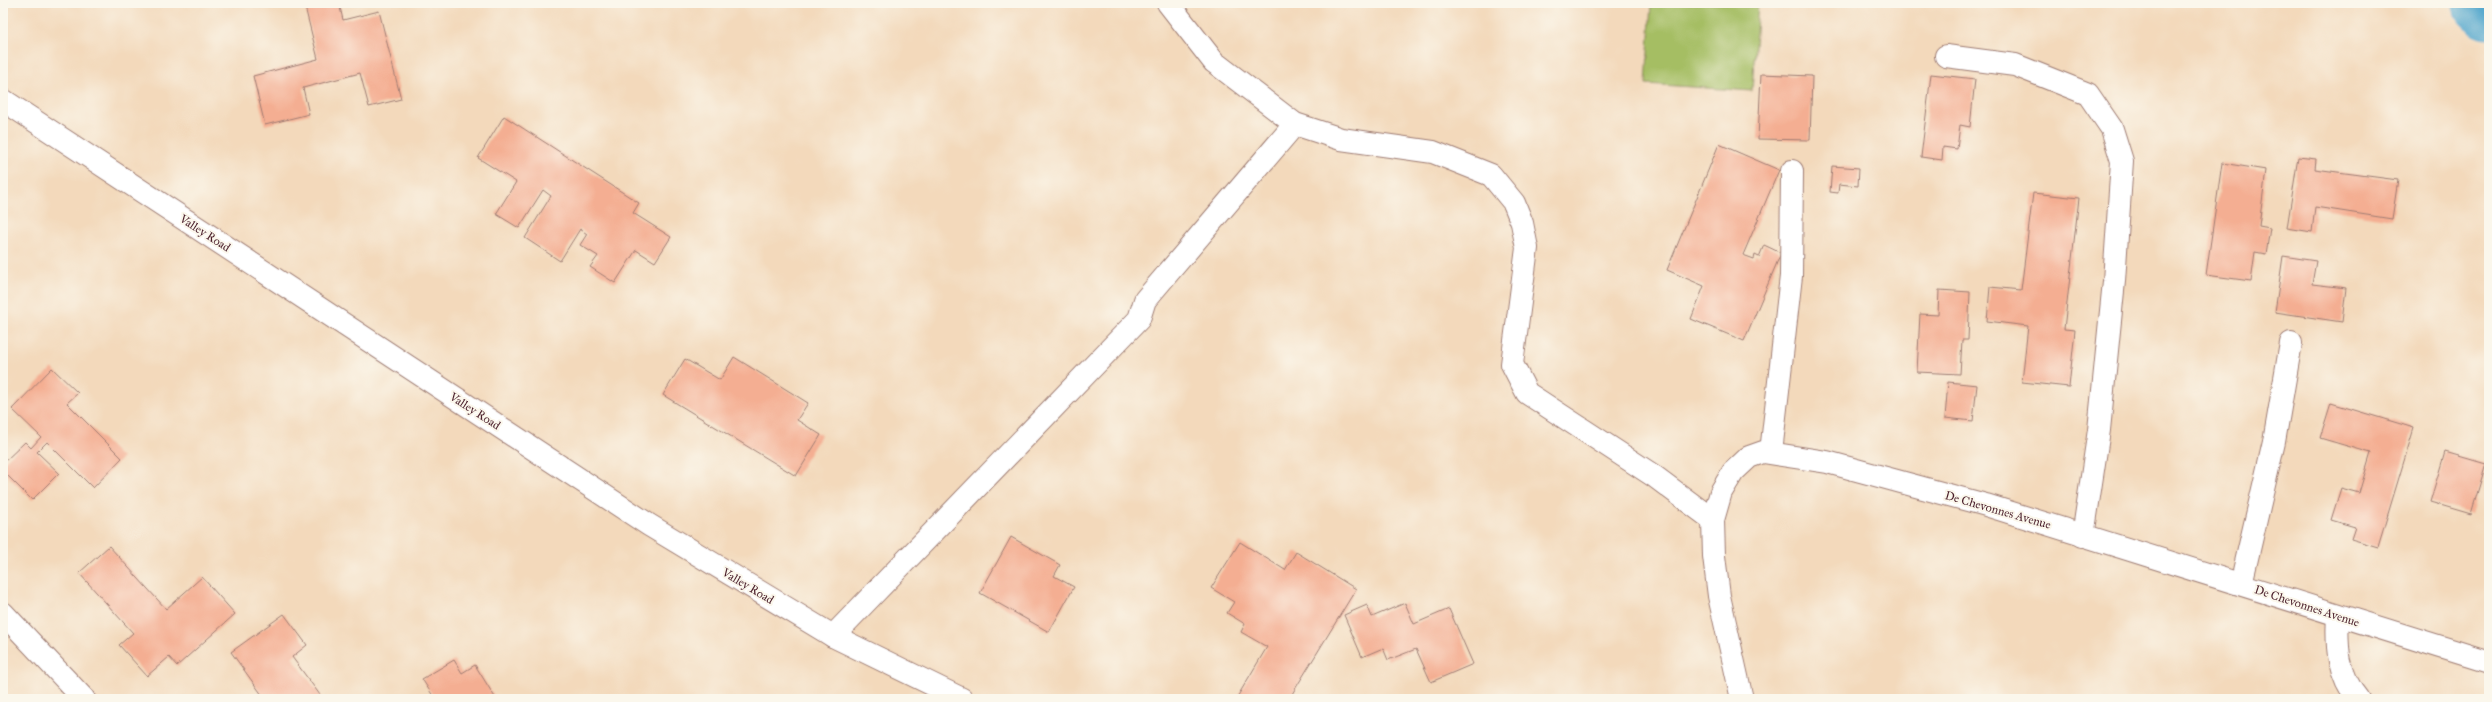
<svg xmlns="http://www.w3.org/2000/svg" width="2492" height="702" font-family="'IM FELL Great Primer',serif">
  <rect width="100%" height="100%" fill="#fbf7ec"/>
  <filter id="ink" filterUnits="userSpaceOnUse"><feTurbulence type="fractalNoise" baseFrequency=".025" numOctaves="2"/><feDisplacementMap in="SourceGraphic" scale="8" xChannelSelector="R" yChannelSelector="G"/><feConvolveMatrix kernelMatrix="1 2 1 2 8 2 1 2 1" color-interpolation-filters="sRGB"/></filter>
  <filter id="wash" filterUnits="userSpaceOnUse"><feTurbulence type="fractalNoise" baseFrequency=".012" numOctaves="4" result="noise"/><feDisplacementMap in="SourceGraphic" scale="16" xChannelSelector="R" yChannelSelector="G"/><feGaussianBlur stdDeviation="0.9" result="paint"/><feColorMatrix in="noise" values="0 0 0 0 0 0 0 0 0 0 0 0 0 0 0 0 0 1.4 0 .05"/><feComposite in="paint" operator="in"/></filter>
  <g filter="url(#wash)">
    <rect width="100%" height="100%" fill="#f3d9bb"/>
    <path fill="#a5be63" stroke="#786e47" d="M 1651,3 L 1758,3 L 1752,91 L 1646,84 Z"/>
    <g fill="none" stroke-linecap="round" stroke-linejoin="round">
      <path stroke="#50a5cc" stroke-width="63" d="M 2484,3 L 2489,7"/>
    </g>
    <g id="blocks">
      <g fill="#f4ae92">
        <path d="M 304,3 L 339,3 L 343,20 L 379,11 L 401,99 L 369,107 L 360,73 L 303,88 L 309,114 L 265,125 L 253,76 L 318,59 Z"/>
        <path d="M 1761,74 L 1812,76 L 1810,140 L 1758,139 Z"/>
        <path d="M 1931,74 L 1975,79 L 1970,127 L 1960,125 L 1957,149 L 1943,147 L 1942,160 L 1921,157 Z"/>
        <path d="M 504,116 L 639,203 L 633,213 L 671,237 L 655,262 L 636,250 L 615,283 L 590,267 L 598,256 L 580,245 L 587,234 L 580,229 L 560,261 L 525,238 L 551,196 L 543,190 L 519,228 L 496,214 L 516,182 L 478,158 Z"/>
        <path d="M 1719,144 L 1779,170 L 1743,255 L 1754,259 L 1755,255 L 1759,257 L 1764,245 L 1781,253 L 1744,341 L 1691,319 L 1704,286 L 1667,270 Z"/>
        <path d="M 2298,157 L 2316,159 L 2315,169 L 2398,180 L 2392,219 L 2315,207 L 2312,232 L 2287,228 Z"/>
        <path d="M 2222,163 L 2266,170 L 2259,226 L 2270,228 L 2266,254 L 2255,252 L 2251,281 L 2206,275 Z"/>
        <path d="M 1832,166 L 1859,168 L 1858,186 L 1839,184 L 1838,193 L 1830,192 Z"/>
        <path d="M 2033,193 L 2079,198 L 2064,329 L 2075,330 L 2069,387 L 2022,382 L 2028,326 L 1987,321 L 1990,287 L 2021,290 Z"/>
        <path d="M 2283,256 L 2316,261 L 2312,284 L 2346,288 L 2342,322 L 2275,312 Z"/>
        <path d="M 1939,290 L 1970,292 L 1968,340 L 1962,340 L 1960,374 L 1917,372 L 1920,314 L 1938,315 Z"/>
        <path d="M 734,357 L 808,403 L 797,420 L 821,435 L 796,476 L 663,395 L 685,359 L 720,380 Z"/>
        <path d="M 52,368 L 78,393 L 67,403 L 122,458 L 93,488 L 47,442 L 37,452 L 59,473 L 32,500 L 3,471 L 3,463 L 25,442 L 31,448 L 41,437 L 12,409 Z"/>
        <path d="M 1948,382 L 1977,385 L 1973,421 L 1945,418 Z"/>
        <path d="M 2331,403 L 2414,428 L 2378,547 L 2351,539 L 2355,527 L 2331,520 L 2341,488 L 2359,493 L 2371,453 L 2320,438 Z"/>
        <path d="M 2445,452 L 2486,464 L 2471,514 L 2430,502 Z"/>
        <path d="M 1011,537 L 1060,565 L 1054,576 L 1074,587 L 1049,632 L 980,593 Z"/>
        <path d="M 1240,542 L 1285,570 L 1296,552 L 1356,589 L 1289,699 L 1236,699 L 1267,647 L 1241,632 L 1245,624 L 1227,613 L 1234,602 L 1211,588 Z"/>
        <path d="M 109,546 L 166,609 L 202,577 L 235,614 L 177,666 L 169,657 L 147,676 L 119,645 L 133,633 L 79,573 Z"/>
        <path d="M 1405,603 L 1414,624 L 1449,609 L 1473,664 L 1431,682 L 1416,649 L 1388,660 L 1383,648 L 1362,657 L 1344,615 L 1367,605 L 1372,617 Z"/>
        <path d="M 284,614 L 307,645 L 292,657 L 323,699 L 265,699 L 231,652 Z"/>
        <path d="M 454,660 L 462,673 L 475,665 L 496,699 L 435,699 L 422,679 Z"/>
      </g>
    </g>
  </g>
  <g filter="url(#ink)">
    <use href="#blocks" fill-opacity="0" stroke="#9e7c73" stroke-width="1"/>
    <g fill="none" stroke-linecap="round" stroke-linejoin="round">
      <defs>
        <g id="minor">
          <path d="M 1168,3 L 1214,62 L 1295,124 L 1341,139 L 1433,152 L 1491,175 L 1514,203 L 1522,223 L 1527,248 L 1512,364 L 1527,393 L 1654,476 L 1713,520"/>
          <path d="M 1946,56 L 2015,65 L 2088,94 L 2112,129 L 2122,161 L 2114,281 L 2099,430 L 2083,536"/>
          <path d="M 3,100 L 649,525 L 833,636 L 962,699"/>
          <path d="M 1771,452 L 1791,276 L 1792,171"/>
          <path d="M 2241,584 L 2274,442 L 2291,343"/>
          <path d="M 3,613 L 84,699"/>
          <path d="M 2338,616 C 2336,646 2338,675 2358,699"/>
          <path d="M 833,636 L 1139,319 L 1145,300 L 1295,124"/>
          <path d="M 1742,699 L 1719,596 L 1714,556 L 1713,520 L 1721,492 L 1733,472 L 1749,457 L 1763,452 L 1827,462 L 1986,505 L 2489,662"/>
        </g>
      </defs>
      <use href="#minor" stroke="#9e7c73" stroke-width="24"/>
      <use href="#minor" stroke="#fff" stroke-width="22"/>
    </g>
  </g>
  <g text-anchor="middle" dominant-baseline="central" stroke-width="4" stroke-linejoin="round" paint-order="stroke">
    <g font-size="12" fill="#4a1f2b" stroke="#fbf7ec">
      <text transform="translate(205 233) rotate(33)">Valley Road</text>
      <text transform="translate(475 411) rotate(33)">Valley Road</text>
      <text transform="translate(1998 510) rotate(16)">De Chevonnes Avenue</text>
      <text transform="translate(748 586) rotate(31)">Valley Road</text>
      <text transform="translate(2307 606) rotate(18)">De Chevonnes Avenue</text>
    </g>
  </g>
  <rect width="2492" height="702" fill="none" stroke="#fbf7ec" stroke-width="16"/>
</svg>
